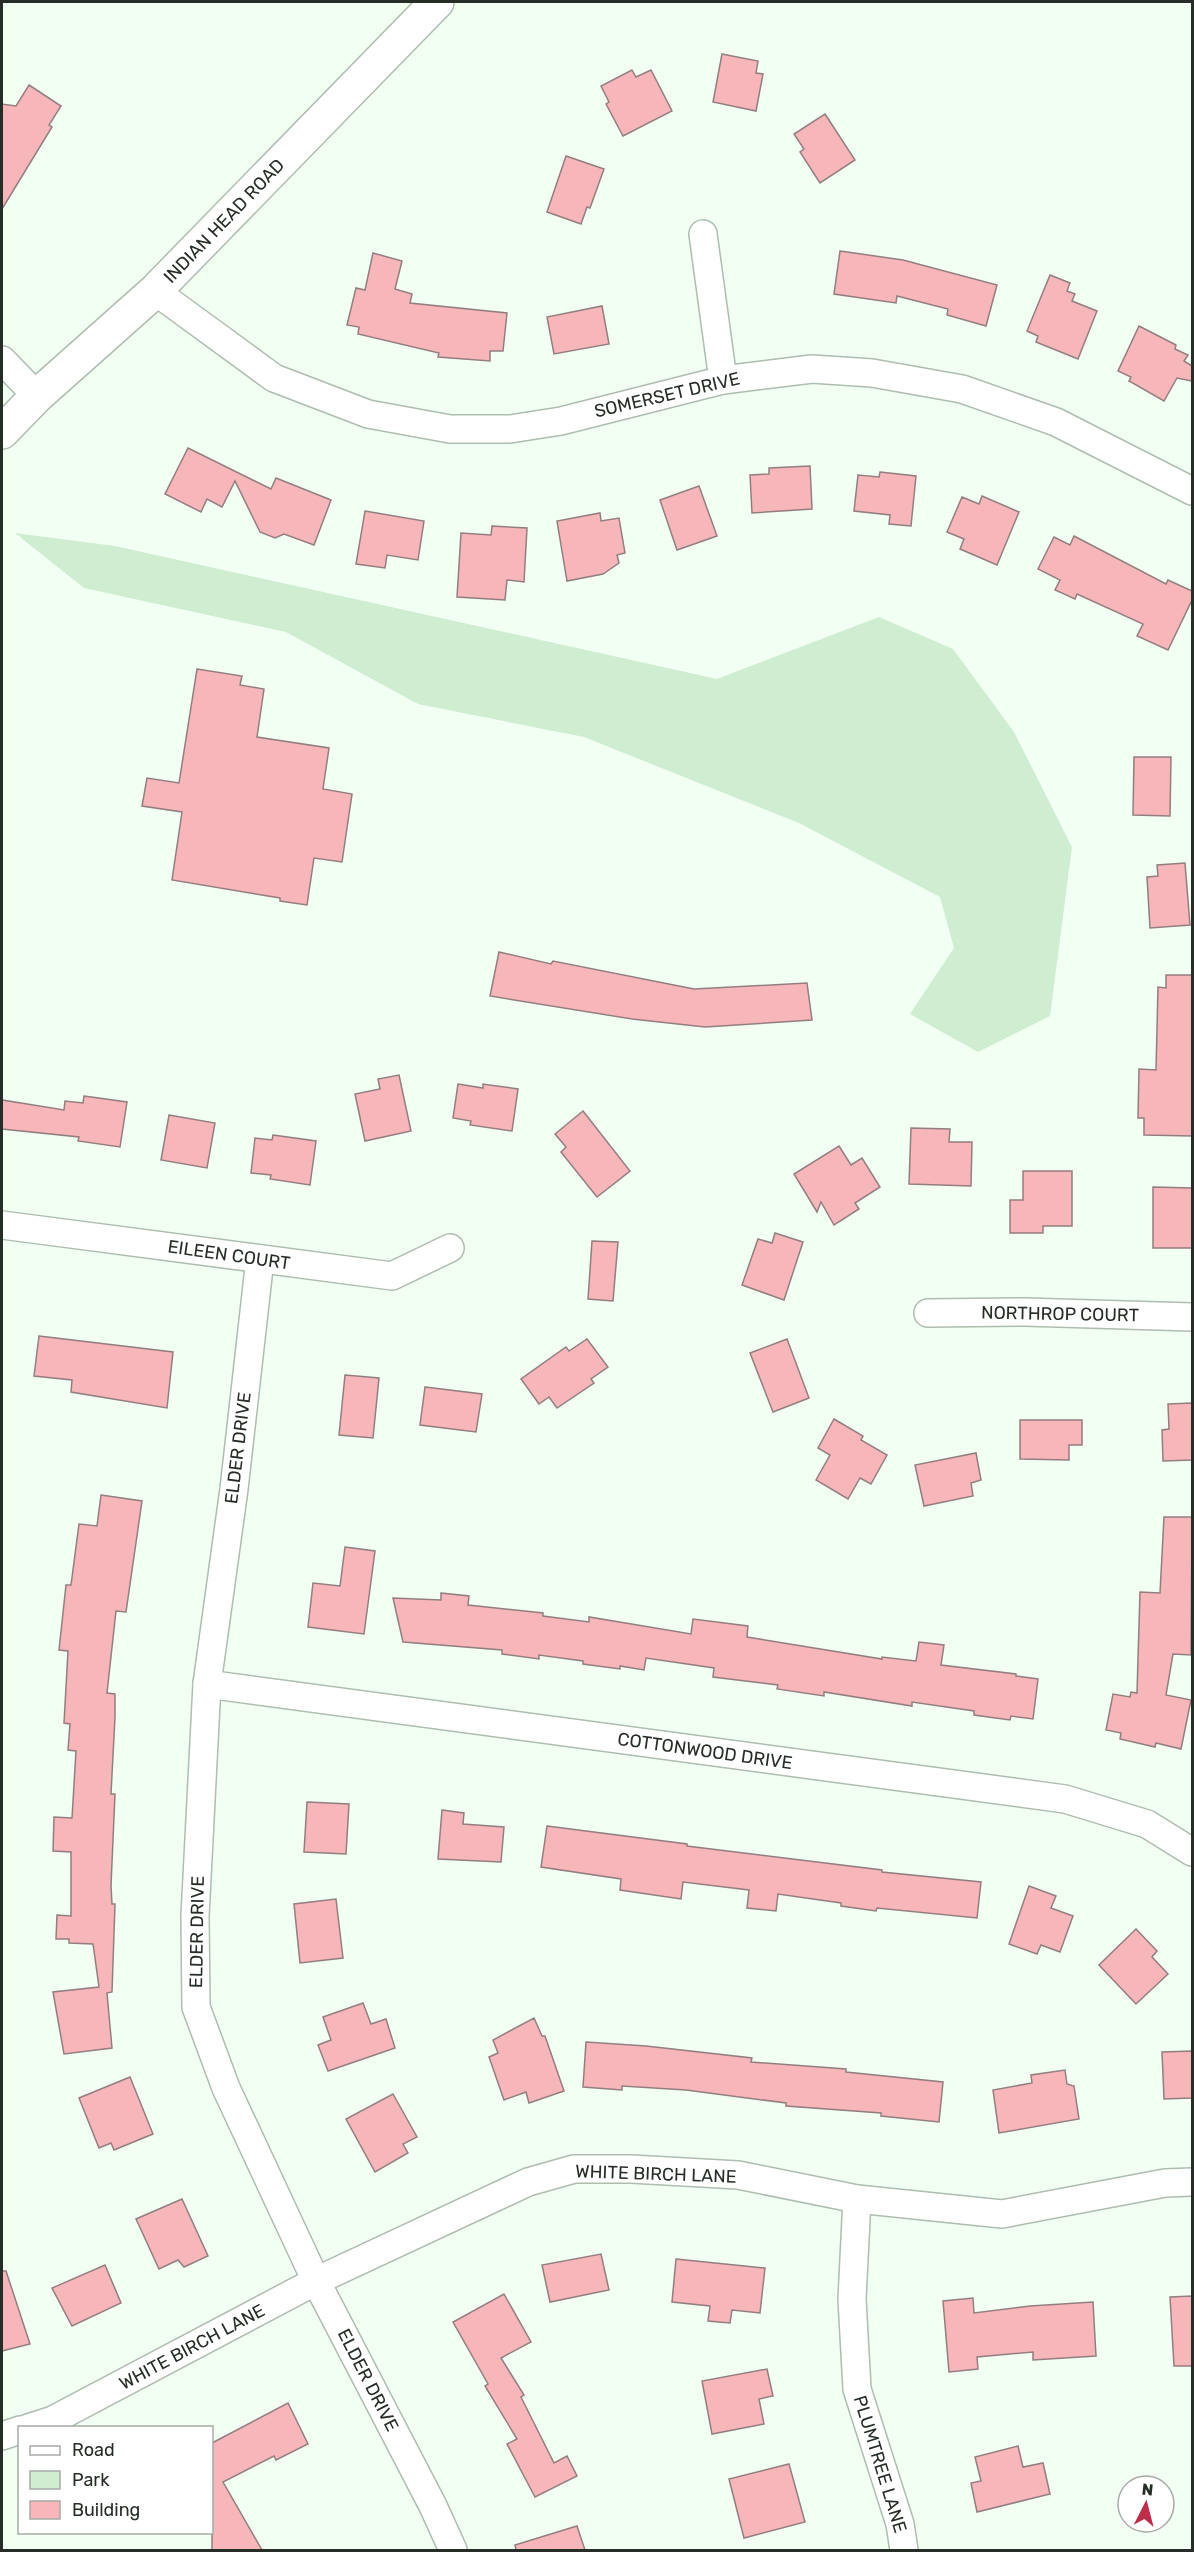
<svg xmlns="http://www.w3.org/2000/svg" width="1194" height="2552" font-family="Rubik,sans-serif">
  <rect width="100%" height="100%" fill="#f2fff3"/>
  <path fill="#ceedd1" d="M 15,533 L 115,546 L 717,679 L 879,617 L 953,649 L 1014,732 L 1072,847 L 1050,1016 L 978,1052 L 910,1014 L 954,948 L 940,897 L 799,823 L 584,737 L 418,704 L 286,632 L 84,588 Z"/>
  <g fill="#f7b7ba" stroke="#937e7f" stroke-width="1.5">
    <path d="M 722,54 L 758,61 L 756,73 L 763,74 L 756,111 L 713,102 Z"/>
    <path d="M 632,70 L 636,77 L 651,70 L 672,111 L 623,136 L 606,104 L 609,102 L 601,86 Z"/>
    <path d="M 29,85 L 61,106 L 49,125 L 52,127 L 2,209 L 2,104 L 16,106 Z"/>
    <path d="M 825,114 L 855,160 L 820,183 L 800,152 L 804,149 L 794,134 Z"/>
    <path d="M 566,156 L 604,169 L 590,208 L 587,207 L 581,224 L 547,212 Z"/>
    <path d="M 840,251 L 903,260 L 997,285 L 986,326 L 947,315 L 948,309 L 897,296 L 896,303 L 834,294 Z"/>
    <path d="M 373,253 L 402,261 L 395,289 L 412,294 L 410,303 L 507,313 L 503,351 L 490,351 L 490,361 L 438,357 L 439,353 L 358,334 L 359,327 L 347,325 L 356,288 L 365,290 Z"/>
    <path d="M 1050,275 L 1070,283 L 1067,291 L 1075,294 L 1072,301 L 1097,311 L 1078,359 L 1036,342 L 1038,336 L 1027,331 Z"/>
    <path d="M 602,306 L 609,344 L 554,354 L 547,317 Z"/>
    <path d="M 1139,326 L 1176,345 L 1175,349 L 1188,355 L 1184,361 L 1192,366 L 1192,381 L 1177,378 L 1164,401 L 1129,381 L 1131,377 L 1118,371 Z"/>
    <path d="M 188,448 L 271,489 L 276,478 L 331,500 L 314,545 L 284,534 L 275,538 L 260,532 L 235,481 L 222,507 L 207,499 L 201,512 L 165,494 Z"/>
    <path d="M 810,466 L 812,509 L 752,513 L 750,475 L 769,474 L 769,468 Z"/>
    <path d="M 880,472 L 916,476 L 911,526 L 889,524 L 890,515 L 854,511 L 858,475 L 879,477 Z"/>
    <path d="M 699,486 L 717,536 L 677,550 L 660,500 Z"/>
    <path d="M 982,496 L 1019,512 L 997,565 L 960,549 L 964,539 L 947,532 L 962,497 L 979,504 Z"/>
    <path d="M 365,511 L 424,521 L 418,560 L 387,555 L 385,568 L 356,564 Z"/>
    <path d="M 600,513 L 601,521 L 619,518 L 625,553 L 617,555 L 619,563 L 603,574 L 567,581 L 557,521 Z"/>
    <path d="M 492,526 L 527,528 L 524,582 L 507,580 L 505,600 L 457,597 L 461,533 L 491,535 Z"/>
    <path d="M 1074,536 L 1166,584 L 1168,580 L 1192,591 L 1192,600 L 1168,650 L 1137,636 L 1143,624 L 1077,594 L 1075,599 L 1055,590 L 1060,580 L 1038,569 L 1054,537 L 1070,545 Z"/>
    <path d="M 197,669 L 242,676 L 240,685 L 264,689 L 257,737 L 329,748 L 323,789 L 352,794 L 342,862 L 314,858 L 307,905 L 280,901 L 280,898 L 172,880 L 182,812 L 142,806 L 147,778 L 179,783 Z"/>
    <path d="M 1134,757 L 1171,757 L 1170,816 L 1133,815 Z"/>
    <path d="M 1185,863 L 1190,925 L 1150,928 L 1147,877 L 1158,876 L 1157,865 Z"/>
    <path d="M 499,952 L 551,964 L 553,961 L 694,989 L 807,983 L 812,1020 L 705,1027 L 632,1019 L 490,996 Z"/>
    <path d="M 1166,975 L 1192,975 L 1192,1136 L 1144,1135 L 1144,1118 L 1138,1118 L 1139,1069 L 1156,1070 L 1158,987 L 1166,988 Z"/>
    <path d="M 399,1075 L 411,1131 L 365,1141 L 355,1094 L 380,1089 L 378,1079 Z"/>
    <path d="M 458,1084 L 483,1088 L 483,1084 L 518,1089 L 512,1131 L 470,1125 L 471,1121 L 453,1118 Z"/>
    <path d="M 84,1096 L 127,1102 L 120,1147 L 78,1141 L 79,1137 L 2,1129 L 2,1100 L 64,1110 L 65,1101 L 83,1103 Z"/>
    <path d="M 583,1111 L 630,1171 L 597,1197 L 561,1152 L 566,1147 L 555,1134 Z"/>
    <path d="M 169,1115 L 215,1123 L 207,1168 L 161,1160 Z"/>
    <path d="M 911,1128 L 950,1129 L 949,1142 L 972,1142 L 971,1186 L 909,1184 Z"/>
    <path d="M 273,1135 L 316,1141 L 310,1185 L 270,1179 L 271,1175 L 251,1173 L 255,1138 L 272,1140 Z"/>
    <path d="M 839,1146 L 851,1165 L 862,1158 L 880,1187 L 855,1203 L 859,1209 L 834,1225 L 821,1202 L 817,1212 L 794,1174 Z"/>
    <path d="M 1023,1171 L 1072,1171 L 1072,1226 L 1043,1226 L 1043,1233 L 1010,1233 L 1010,1200 L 1023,1200 Z"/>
    <path d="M 1153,1187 L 1192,1188 L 1192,1248 L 1153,1248 Z"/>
    <path d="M 775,1233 L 803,1242 L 784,1300 L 742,1285 L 758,1239 L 772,1243 Z"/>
    <path d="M 592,1241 L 618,1242 L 613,1301 L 588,1299 Z"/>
    <path d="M 39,1336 L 173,1352 L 167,1408 L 71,1392 L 72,1380 L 34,1376 Z"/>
    <path d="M 587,1339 L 608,1367 L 591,1379 L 594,1383 L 557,1408 L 549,1397 L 539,1404 L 521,1379 L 566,1347 L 569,1351 Z"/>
    <path d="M 787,1339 L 809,1398 L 773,1412 L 750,1353 Z"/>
    <path d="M 345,1375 L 379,1378 L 373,1438 L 339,1435 Z"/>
    <path d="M 425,1387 L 482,1394 L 476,1432 L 420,1425 Z"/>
    <path d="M 1192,1403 L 1192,1460 L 1163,1461 L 1162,1430 L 1169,1429 L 1168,1404 Z"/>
    <path d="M 834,1419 L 863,1436 L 861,1440 L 887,1455 L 871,1484 L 860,1478 L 848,1499 L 816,1480 L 830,1455 L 818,1448 Z"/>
    <path d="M 1020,1420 L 1082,1420 L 1082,1445 L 1069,1445 L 1069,1460 L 1020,1459 Z"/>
    <path d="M 976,1453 L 981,1480 L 971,1483 L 973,1496 L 924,1506 L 915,1465 Z"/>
    <path d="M 101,1495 L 142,1501 L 126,1612 L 116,1611 L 107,1693 L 115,1694 L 115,1717 L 111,1794 L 115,1794 L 111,1886 L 112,1904 L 115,1904 L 112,1992 L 107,1993 L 112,2048 L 64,2054 L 53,1992 L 99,1987 L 93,1944 L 69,1943 L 69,1939 L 56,1939 L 57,1915 L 71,1916 L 71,1852 L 53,1851 L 54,1817 L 72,1818 L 76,1751 L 68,1750 L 70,1724 L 64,1723 L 68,1651 L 59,1650 L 66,1585 L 71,1585 L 79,1524 L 97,1526 Z"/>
    <path d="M 1164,1517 L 1192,1517 L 1191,1655 L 1173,1654 L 1166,1695 L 1191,1700 L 1181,1749 L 1156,1743 L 1155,1747 L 1120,1739 L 1121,1733 L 1106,1730 L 1113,1694 L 1130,1697 L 1131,1692 L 1137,1693 L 1140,1592 L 1160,1593 Z"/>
    <path d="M 345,1547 L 375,1551 L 364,1634 L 308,1627 L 313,1583 L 340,1586 Z"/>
    <path d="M 441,1593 L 469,1596 L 468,1605 L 543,1613 L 543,1616 L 589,1622 L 589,1617 L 691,1634 L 693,1619 L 748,1626 L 747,1637 L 882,1659 L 882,1657 L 916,1661 L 919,1642 L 944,1645 L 941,1665 L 1016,1674 L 1016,1676 L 1038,1679 L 1033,1719 L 1011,1716 L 1010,1720 L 974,1715 L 974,1711 L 912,1702 L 912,1706 L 824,1692 L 824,1696 L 777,1689 L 778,1685 L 713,1677 L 714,1668 L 646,1658 L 644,1670 L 620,1666 L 620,1669 L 583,1664 L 583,1661 L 539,1655 L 539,1659 L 502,1654 L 502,1650 L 403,1642 L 393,1598 L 441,1600 Z"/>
    <path d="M 307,1802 L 349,1804 L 346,1854 L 304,1852 Z"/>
    <path d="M 442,1810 L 464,1813 L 463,1824 L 504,1827 L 501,1862 L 438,1859 Z"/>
    <path d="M 547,1826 L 687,1844 L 687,1846 L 882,1870 L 882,1872 L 981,1882 L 977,1918 L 877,1908 L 876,1911 L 841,1906 L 841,1903 L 778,1894 L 776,1911 L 747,1908 L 749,1890 L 683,1882 L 681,1899 L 620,1890 L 621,1879 L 541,1867 Z"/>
    <path d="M 1029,1886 L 1056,1896 L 1051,1908 L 1073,1916 L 1060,1952 L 1041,1945 L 1037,1954 L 1009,1944 Z"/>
    <path d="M 336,1899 L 343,1958 L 300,1963 L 294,1904 Z"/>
    <path d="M 1136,1929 L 1157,1951 L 1152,1957 L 1168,1974 L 1136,2004 L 1099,1965 Z"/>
    <path d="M 363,2003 L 371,2024 L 386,2019 L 395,2048 L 328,2071 L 318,2045 L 331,2040 L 323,2017 Z"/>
    <path d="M 534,2018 L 542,2036 L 545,2036 L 564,2091 L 529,2103 L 526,2092 L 504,2100 L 489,2057 L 498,2053 L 493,2040 Z"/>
    <path d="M 586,2042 L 646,2046 L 752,2058 L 751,2062 L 846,2069 L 846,2072 L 943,2082 L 939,2122 L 881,2116 L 881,2113 L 786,2106 L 786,2103 L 686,2090 L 622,2086 L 622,2090 L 583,2087 Z"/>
    <path d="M 1192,2051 L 1192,2098 L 1164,2099 L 1162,2052 Z"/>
    <path d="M 1065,2070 L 1067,2084 L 1074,2086 L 1079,2119 L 999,2133 L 993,2090 L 1032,2083 L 1031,2075 Z"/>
    <path d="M 130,2077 L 153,2134 L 114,2150 L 111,2143 L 99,2148 L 79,2098 Z"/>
    <path d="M 393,2094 L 417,2137 L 403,2144 L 408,2153 L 375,2172 L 346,2119 Z"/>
    <path d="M 182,2199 L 208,2256 L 184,2267 L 178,2260 L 159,2269 L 136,2219 Z"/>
    <path d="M 601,2254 L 609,2290 L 550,2302 L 542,2265 Z"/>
    <path d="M 676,2259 L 765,2268 L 760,2313 L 732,2310 L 730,2323 L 708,2321 L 710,2306 L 672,2302 Z"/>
    <path d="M 105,2265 L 121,2303 L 72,2326 L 52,2288 Z"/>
    <path d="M 2,2271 L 6,2271 L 30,2344 L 2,2351 Z"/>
    <path d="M 504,2294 L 531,2342 L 501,2358 L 524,2395 L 521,2397 L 554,2463 L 567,2456 L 577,2476 L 535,2497 L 507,2444 L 517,2439 L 485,2386 L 488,2384 L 453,2322 Z"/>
    <path d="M 1192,2296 L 1192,2366 L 1174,2366 L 1170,2297 Z"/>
    <path d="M 973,2298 L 974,2313 L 1030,2306 L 1093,2302 L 1096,2356 L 1033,2360 L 1033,2352 L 977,2357 L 978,2369 L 949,2372 L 943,2301 Z"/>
    <path d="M 767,2369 L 773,2396 L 759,2399 L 764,2424 L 712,2434 L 702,2381 Z"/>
    <path d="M 288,2403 L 308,2444 L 276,2460 L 274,2456 L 223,2482 L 262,2550 L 212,2550 L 212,2443 Z"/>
    <path d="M 1018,2446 L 1023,2467 L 1043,2463 L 1050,2494 L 977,2512 L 971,2483 L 981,2481 L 975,2457 Z"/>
    <path d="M 789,2464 L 805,2522 L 744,2538 L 729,2479 Z"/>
    <path d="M 577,2526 L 585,2550 L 516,2550 L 515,2545 Z"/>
  </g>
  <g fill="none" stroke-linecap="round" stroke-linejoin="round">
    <defs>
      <g id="minor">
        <path d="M 703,234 L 723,380"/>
        <path d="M 155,291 L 274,378 L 368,414 L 450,429 L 510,429 L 561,421 L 723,380 L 812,369 L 872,373 L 962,389 L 1056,422 L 1192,491"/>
        <path d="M 2,360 L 37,396"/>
        <path d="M 2,1225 L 392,1276 L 450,1248"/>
        <path d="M 260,1259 L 234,1489 L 207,1684 L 195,1916 L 196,2007 L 226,2088 L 316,2281 L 433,2506 L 453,2550"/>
        <path d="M 928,1313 L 1025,1312 L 1192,1317"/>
        <path d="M 207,1684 L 1065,1799 L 1147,1824 L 1192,1852"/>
        <path d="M 857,2199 L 852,2299 L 857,2389 L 900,2524 L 904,2550"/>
        <path d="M 28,2428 L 53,2420 L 316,2281 L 528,2182 L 574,2169 L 631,2169 L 738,2175 L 857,2199 L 1002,2214 L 1165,2183 L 1192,2182"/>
        <path d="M 2,2436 L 20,2430"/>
      </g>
      <path id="major" d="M 2,432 L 37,396 L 155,291 L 437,2"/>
    </defs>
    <use href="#minor" stroke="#adbdaf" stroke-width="30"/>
    <use href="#major" stroke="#adbdaf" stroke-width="36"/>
    <use href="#minor" stroke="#fff" stroke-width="27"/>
    <use href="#major" stroke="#fff" stroke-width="33"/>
  </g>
  <g text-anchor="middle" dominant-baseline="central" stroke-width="4.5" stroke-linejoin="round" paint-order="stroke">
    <g font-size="18" fill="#262c26" stroke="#fff">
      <text transform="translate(224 221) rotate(-46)">INDIAN HEAD ROAD</text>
      <text transform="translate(667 395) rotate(-13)">SOMERSET DRIVE</text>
      <text transform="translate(229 1255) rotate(8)">EILEEN COURT</text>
      <text transform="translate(1060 1314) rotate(1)">NORTHROP COURT</text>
      <text transform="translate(238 1448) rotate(-83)">ELDER DRIVE</text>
      <text transform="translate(705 1751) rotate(8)">COTTONWOOD DRIVE</text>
      <text transform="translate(197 1932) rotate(-89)">ELDER DRIVE</text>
      <text transform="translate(656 2174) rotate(2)">WHITE BIRCH LANE</text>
      <text transform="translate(192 2347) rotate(-28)">WHITE BIRCH LANE</text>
      <text transform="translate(368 2380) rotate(63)">ELDER DRIVE</text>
      <text transform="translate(880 2464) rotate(73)">PLUMTREE LANE</text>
    </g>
  </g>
  <rect width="1194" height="2552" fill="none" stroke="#262c26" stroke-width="6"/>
  <rect x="18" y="2426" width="195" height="108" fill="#ffffff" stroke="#a8aba8" stroke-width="1.5"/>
  <rect x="30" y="2446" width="30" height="9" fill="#ffffff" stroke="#a8aba8" stroke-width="1.5"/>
  <text x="72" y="2456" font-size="18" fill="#262c26">Road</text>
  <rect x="30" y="2471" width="30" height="18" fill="#ceedd1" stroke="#a8aba8" stroke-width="1.5"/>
  <text x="72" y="2486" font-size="18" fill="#262c26">Park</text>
  <rect x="30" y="2501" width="30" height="18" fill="#f7b7ba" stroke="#a8aba8" stroke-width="1.5"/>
  <text x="72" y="2516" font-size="18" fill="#262c26">Building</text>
  <g transform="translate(1146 2504) rotate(6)"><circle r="28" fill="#ffffff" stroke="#a8aba8" stroke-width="1.5"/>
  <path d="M0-4.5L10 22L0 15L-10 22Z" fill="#bf2e49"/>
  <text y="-9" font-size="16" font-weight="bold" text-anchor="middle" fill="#262c26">N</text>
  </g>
</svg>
